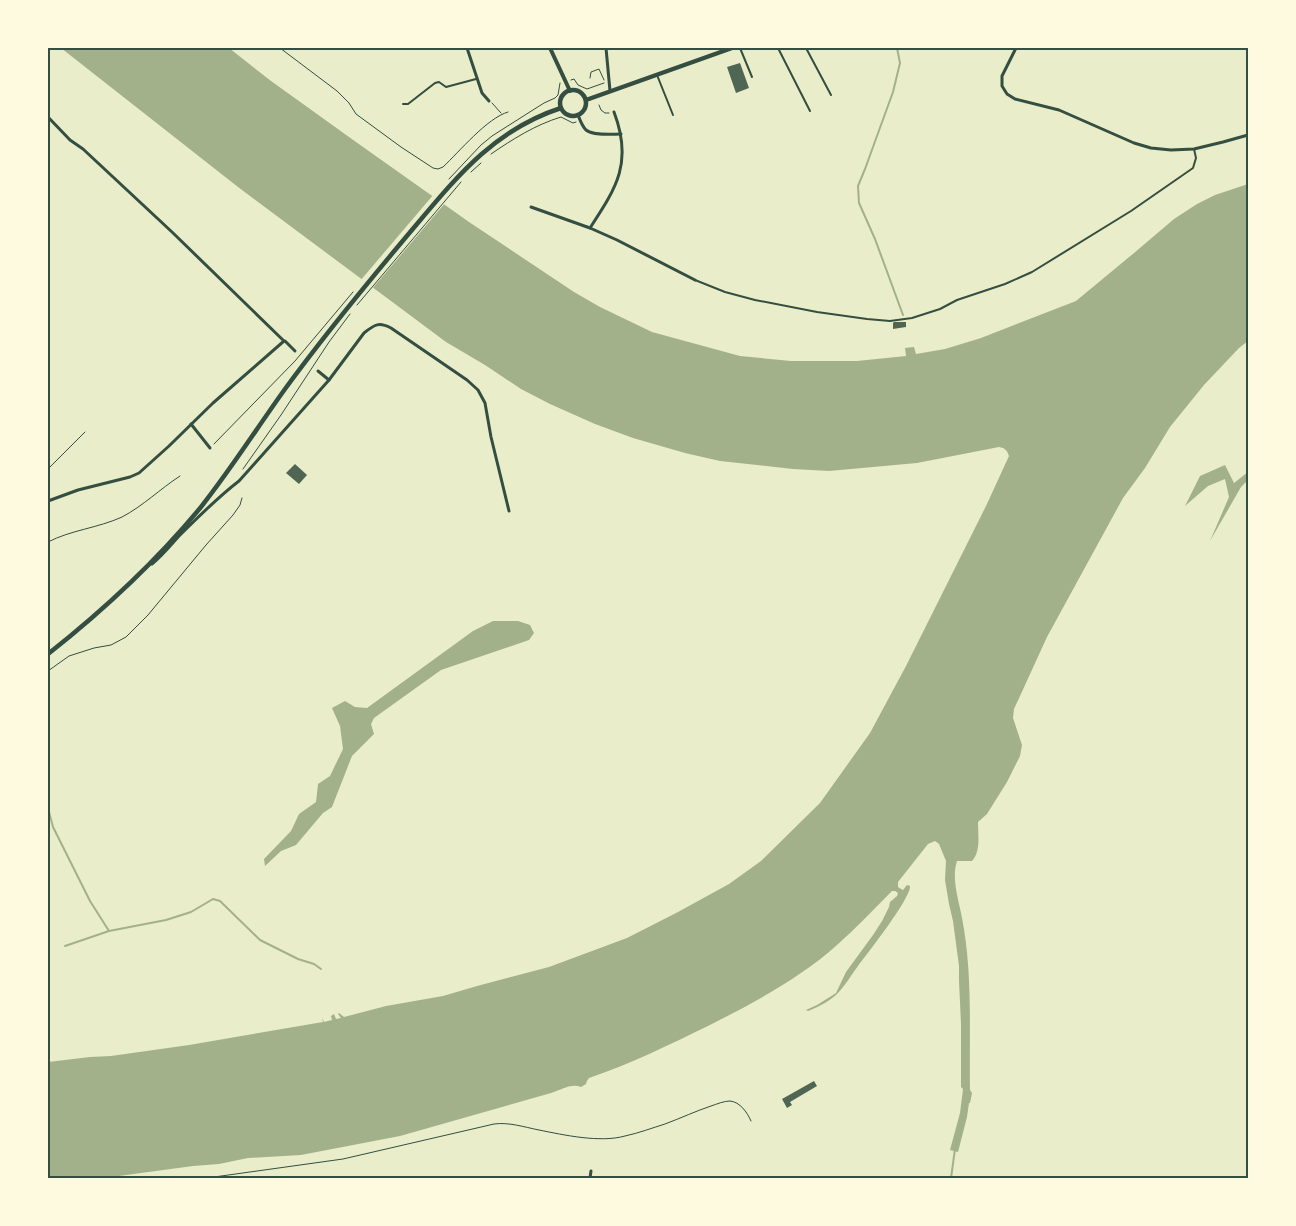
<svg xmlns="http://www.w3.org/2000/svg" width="1296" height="1226" font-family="Commissioner,sans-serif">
  <rect width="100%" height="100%" fill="#e9edc9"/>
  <g fill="#a3b18a">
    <path d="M 61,48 L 229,48 L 271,81 L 356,142 L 469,222 L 574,292 L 600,307 L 652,332 L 740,356 L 791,361 L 857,361 L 906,356 L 905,348 L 914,347 L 916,354 L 945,349 L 981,338 L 1076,301 L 1134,253 L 1174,219 L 1197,204 L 1215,195 L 1248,184 L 1248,341 L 1239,348 L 1204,385 L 1170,427 L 1145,468 L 1123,498 L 1047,637 L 1014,709 L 1013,718 L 1022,745 L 1020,756 L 1007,782 L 987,814 L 978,822 C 978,834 981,852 972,861 L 957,861 C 951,878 959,901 962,918 C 973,974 969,1033 970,1090 L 972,1093 L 970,1103 L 969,1103 L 967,1117 L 958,1152 L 950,1150 L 960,1113 L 963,1089 L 961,1087 L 961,1024 L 959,981 L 959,966 L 953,921 L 949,904 L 945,880 L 946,861 L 939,844 L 935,841 L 928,844 L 898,882 L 898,887 L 901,889 L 903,890 L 907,885 L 910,886 C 911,898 867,954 858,966 C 851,975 846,985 837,994 C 830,1001 818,1007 808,1011 L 806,1010 L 817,1005 L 836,993 L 846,972 L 873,935 L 882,921 L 889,907 L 890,902 L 897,896 L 898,893 L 895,891 L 892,891 L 889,894 C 872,911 855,929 837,945 C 799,979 753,1003 708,1026 C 669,1045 630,1064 589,1078 L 587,1081 L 586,1084 L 581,1087 C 571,1083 561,1090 551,1093 L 400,1136 L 301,1155 L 248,1158 L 219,1164 L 193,1166 L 104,1178 L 48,1178 L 48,1062 L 90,1057 L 111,1056 L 189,1045 L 323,1022 L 322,1018 L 324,1022 L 332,1020 L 331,1016 L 334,1014 L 336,1019 L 341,1018 L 338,1014 L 339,1013 L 344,1017 L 386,1006 L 443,996 L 477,986 L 549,967 L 627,938 L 678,912 L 729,884 L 761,861 L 820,803 L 870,733 L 906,666 L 986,506 L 1009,456 C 1007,450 1005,448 999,447 L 917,463 L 829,471 L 793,469 L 720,461 L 685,453 L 633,438 L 595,424 L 550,404 L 521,389 L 485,365 L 446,342 L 238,187 Z"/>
    <path d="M 1225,465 L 1234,483 L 1248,472 L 1248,480 L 1241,487 L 1210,541 L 1229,497 L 1225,479 L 1208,486 L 1185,506 L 1200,476 Z"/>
    <path d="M 493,621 L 518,621 L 530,625 L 534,633 L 529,640 L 441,670 L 374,718 L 371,724 L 374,734 L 352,756 L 332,807 L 323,813 L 296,845 L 281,851 L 265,866 L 264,859 L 291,831 L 299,814 L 316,802 L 318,784 L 330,776 L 343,749 L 340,726 L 332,708 L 345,701 L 355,707 L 367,708 L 473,631 Z"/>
  </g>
  <path fill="#e9edc9" d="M 434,194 L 446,202 L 371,290 L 360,281 Z"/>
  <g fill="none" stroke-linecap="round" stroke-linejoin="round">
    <g stroke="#a3b18a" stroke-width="2">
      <path d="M 897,48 L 900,63 L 893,92 L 865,169 L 858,186 L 859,203 L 875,239 L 903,315"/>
      <path d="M 48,808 L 53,827 L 90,901 L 109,931"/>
      <path d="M 65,946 L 109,931 L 166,920 L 191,912 L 213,899 L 220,901 L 260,940 L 298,959 L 314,964 L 321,969"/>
      <path d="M 951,1178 L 955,1149"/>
    </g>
  </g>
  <g fill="#4f6655">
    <path d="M 740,63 L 749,88 L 736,93 L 727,67 Z"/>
    <path d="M 894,322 L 906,322 L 906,327 L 893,329 L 893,323 Z"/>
    <path d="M 295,464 L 307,475 L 299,484 L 286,473 Z"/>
    <path d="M 814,1081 L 817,1086 L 790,1102 L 792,1105 L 787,1108 L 782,1099 Z"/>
  </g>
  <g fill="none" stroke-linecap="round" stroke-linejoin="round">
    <g stroke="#344e41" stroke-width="1">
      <path d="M 280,48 L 337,91 L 349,103 L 356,114 L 401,147 L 433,168 L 438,169 L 443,167 C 459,152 487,118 508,112"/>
      <path d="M 590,78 L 591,72 L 599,69 L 604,80"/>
      <path d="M 571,80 L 574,79 L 578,85 L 587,89 L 604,83"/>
      <path d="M 492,103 L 501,113"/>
      <path d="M 599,105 L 601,110 L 605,113 L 609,113"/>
      <path d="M 491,154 C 513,139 535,125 561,117 L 573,123 L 576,122"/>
      <path d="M 471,172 L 481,163"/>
      <path d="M 449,179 L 481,145 L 492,136 L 544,103 L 555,98 L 558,95 L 560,83"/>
      <path d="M 357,305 L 461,182"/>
      <path d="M 214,444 L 295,361 L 353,292"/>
      <path d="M 48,469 L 85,432"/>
      <path d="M 243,469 L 281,415 L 329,342 L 350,314"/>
      <path d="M 48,542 C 71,530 98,528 122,517 C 143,506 160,489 180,476"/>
      <path d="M 48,671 L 69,656 L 94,648 L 111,645 L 126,637 L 148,615 L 206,545 L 233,515 L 240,505 L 242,498"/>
      <path d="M 207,1178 L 343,1159 L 494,1124 C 509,1122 524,1127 539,1130 C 564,1135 600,1143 625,1136 C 639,1133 652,1128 665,1124 C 681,1118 696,1111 711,1106 C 717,1104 724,1101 730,1101 C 740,1102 747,1112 751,1121"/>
    </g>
    <g stroke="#344e41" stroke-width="2">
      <path d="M 740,48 L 752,77"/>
      <path d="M 778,48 L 810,111"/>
      <path d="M 806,48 L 831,95"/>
      <path d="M 657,75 L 673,115"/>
      <path d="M 403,104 L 408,104 L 435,83 L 439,82 L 446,87 L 476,79"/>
      <path d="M 695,280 L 725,292 L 755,300 L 817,312 L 867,319 L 890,321 L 912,318 L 940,309 L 957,300 L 1005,284 L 1032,272 L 1131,211 L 1193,168 L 1196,158 L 1194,149"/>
    </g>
    <g stroke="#344e41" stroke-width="3">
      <path d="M 467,48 L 482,93 L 489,101"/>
      <path d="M 606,48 L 610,91"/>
      <path d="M 1016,48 L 1002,76 L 1002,86 L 1007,94 L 1015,99 L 1059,110 L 1134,143 L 1151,148 L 1171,150 L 1194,149 L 1223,142 L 1248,135"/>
      <path d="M 614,112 C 633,162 617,187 590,228 L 617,240 L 695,280"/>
      <path d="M 578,115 C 580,120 582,126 586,130 C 593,136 612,134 621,134"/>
      <path d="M 48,117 L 70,140 L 83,149 L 172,232 L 284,341 L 213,403 L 169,446 L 139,473 L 130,477 L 78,490 L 48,501"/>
      <path d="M 531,207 L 590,228"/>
      <path d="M 285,341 L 295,351"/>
      <path d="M 318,371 L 329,380"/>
      <path d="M 191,424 L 210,448"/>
      <path d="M 152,564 C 162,556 170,546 179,536 C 198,517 218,497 239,481 L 329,380 L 364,333 C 375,324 379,322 391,328 L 467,380 L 478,390 L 485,403 L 491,437 L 509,511"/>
      <path d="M 590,1178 L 591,1171"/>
    </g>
    <path stroke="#344e41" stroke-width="4" d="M 550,48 L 570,91"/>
    <g stroke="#344e41" stroke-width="4.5">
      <circle cx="573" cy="103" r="13"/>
      <path d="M 586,100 L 732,48"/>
      <path d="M 48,654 C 105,609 154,564 201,507 C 231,469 257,428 285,389 C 323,337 364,287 406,237 C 452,183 490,131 561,108"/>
    </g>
  </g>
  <rect width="1296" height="1226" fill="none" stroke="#fefae0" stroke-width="98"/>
  <rect x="49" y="49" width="1198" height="1128" fill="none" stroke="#344e41" stroke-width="2"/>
</svg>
